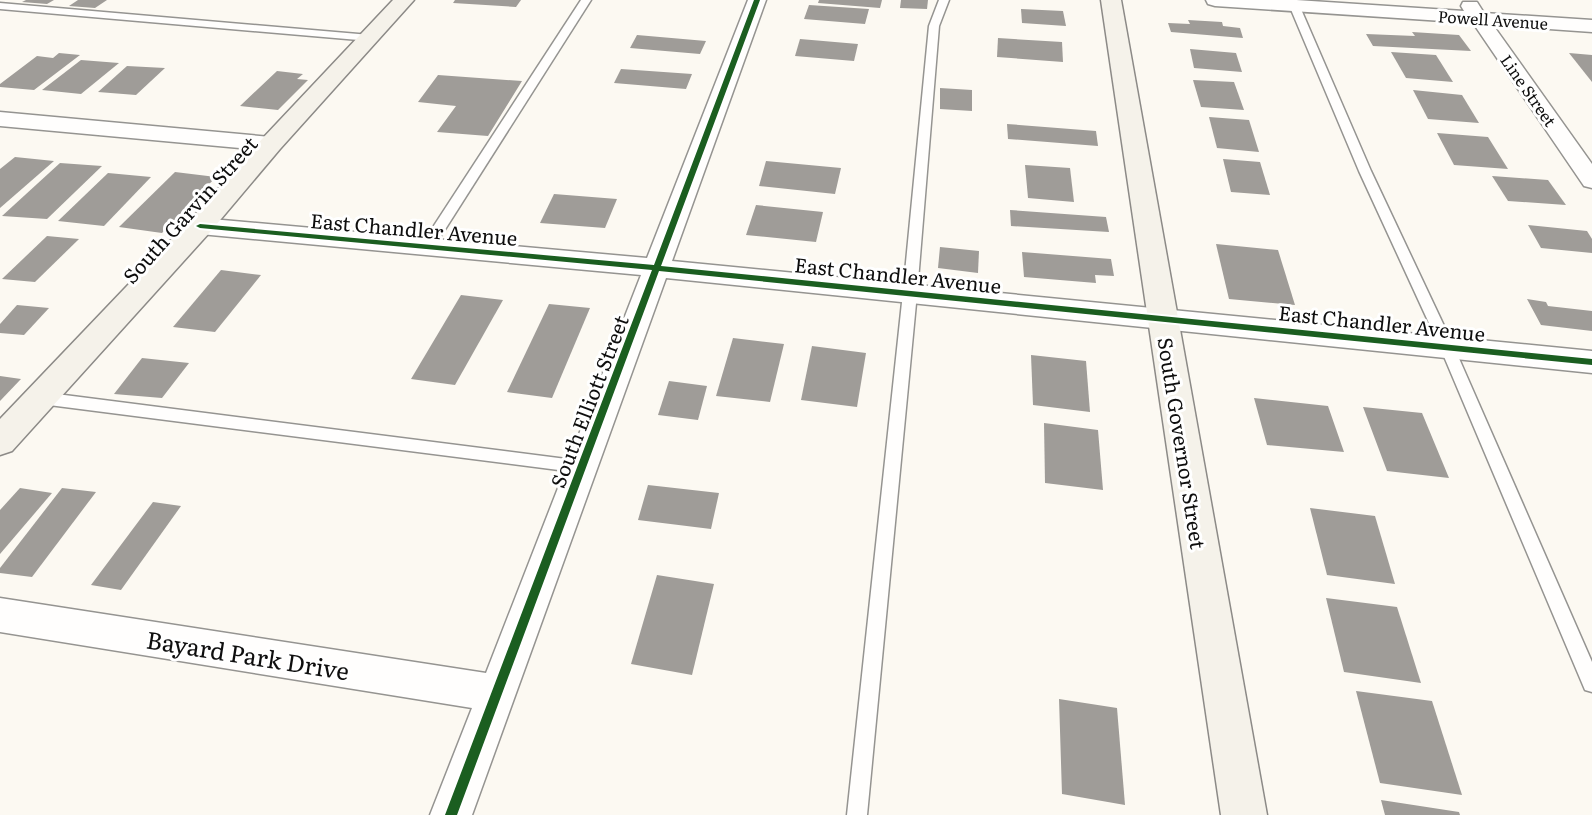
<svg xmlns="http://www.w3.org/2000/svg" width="1592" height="815" font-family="Literata,serif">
  <rect width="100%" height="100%" fill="#fcf9f2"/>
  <g fill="#9f9c98">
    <path d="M 26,0 L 54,0 L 47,4 L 22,2 Z"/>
    <path d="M 78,0 L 107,0 L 95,8 L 69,6 Z"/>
    <path d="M 455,0 L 521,0 L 516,7 L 453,3 Z"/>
    <path d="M 819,0 L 882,0 L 880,8 L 818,3 Z"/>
    <path d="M 901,0 L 928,0 L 927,9 L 900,8 Z"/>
    <path d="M 809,5 L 869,9 L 865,24 L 804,19 Z"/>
    <path d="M 1021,9 L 1063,11 L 1066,26 L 1022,23 Z"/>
    <path d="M 1188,20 L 1222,22 L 1223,26 L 1240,28 L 1243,38 L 1171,32 L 1168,23 L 1190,24 Z"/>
    <path d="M 1412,32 L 1459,35 L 1471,51 L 1373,46 L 1366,34 L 1415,36 Z"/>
    <path d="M 637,35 L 706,41 L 700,54 L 630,48 Z"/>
    <path d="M 998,38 L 1062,42 L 1063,62 L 997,57 Z"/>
    <path d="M 800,39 L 858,44 L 854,61 L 795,56 Z"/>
    <path d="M 1190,49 L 1236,53 L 1242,72 L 1194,68 Z"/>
    <path d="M 1391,52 L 1436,55 L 1453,82 L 1406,78 Z"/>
    <path d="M 59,53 L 80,55 L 34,90 L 0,87 L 0,84 L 37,56 L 53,58 Z"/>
    <path d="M 1569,53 L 1592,55 L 1592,82 Z"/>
    <path d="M 81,60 L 119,63 L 81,94 L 42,90 Z"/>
    <path d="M 127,66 L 165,68 L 136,95 L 98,92 Z"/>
    <path d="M 621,69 L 692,74 L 686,89 L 614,83 Z"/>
    <path d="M 277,71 L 303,74 L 297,79 L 308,80 L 278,110 L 240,106 Z"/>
    <path d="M 438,75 L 522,81 L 488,136 L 437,132 L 456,106 L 418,102 Z"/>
    <path d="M 1193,80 L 1234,82 L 1244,110 L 1201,107 Z"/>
    <path d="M 940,88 L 972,90 L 972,111 L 940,109 Z"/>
    <path d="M 1413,90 L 1462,95 L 1479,123 L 1428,119 Z"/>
    <path d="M 1209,117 L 1249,120 L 1259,152 L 1217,148 Z"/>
    <path d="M 1007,124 L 1096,131 L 1098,146 L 1008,139 Z"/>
    <path d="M 1437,133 L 1488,137 L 1508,169 L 1454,165 Z"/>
    <path d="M 15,157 L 54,161 L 0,208 L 0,169 Z"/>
    <path d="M 1223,159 L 1260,162 L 1270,195 L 1231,192 Z"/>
    <path d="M 766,161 L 841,168 L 835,194 L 759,186 Z"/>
    <path d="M 60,163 L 102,166 L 47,219 L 2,216 Z"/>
    <path d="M 1025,165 L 1070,168 L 1074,202 L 1028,198 Z"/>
    <path d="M 175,172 L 216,177 L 162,233 L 119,227 Z"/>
    <path d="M 108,173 L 151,177 L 104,226 L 58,221 Z"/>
    <path d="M 1492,176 L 1548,180 L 1566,205 L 1508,201 Z"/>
    <path d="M 554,194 L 617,199 L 605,228 L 540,223 Z"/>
    <path d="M 756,205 L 823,212 L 816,242 L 746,235 Z"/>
    <path d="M 1010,210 L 1106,217 L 1109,232 L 1011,226 Z"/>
    <path d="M 1528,225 L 1587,231 L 1592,239 L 1592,253 L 1541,248 Z"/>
    <path d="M 47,236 L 79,239 L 35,282 L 2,279 Z"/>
    <path d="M 1216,244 L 1278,250 L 1295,305 L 1229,299 Z"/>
    <path d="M 940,247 L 979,251 L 978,273 L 938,268 Z"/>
    <path d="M 1022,252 L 1111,259 L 1114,276 L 1095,275 L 1096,283 L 1024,277 Z"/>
    <path d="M 221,270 L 261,275 L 215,332 L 173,327 Z"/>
    <path d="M 461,295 L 503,300 L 455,385 L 411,379 Z"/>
    <path d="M 1527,299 L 1546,302 L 1548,306 L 1592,311 L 1592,331 L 1541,325 Z"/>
    <path d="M 549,304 L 590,308 L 552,398 L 507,392 Z"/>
    <path d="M 17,305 L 49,308 L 24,335 L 0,333 L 0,324 Z"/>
    <path d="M 733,338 L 784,344 L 770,402 L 716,396 Z"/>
    <path d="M 812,346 L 866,353 L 857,407 L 801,400 Z"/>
    <path d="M 1031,355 L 1086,361 L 1090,412 L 1033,405 Z"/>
    <path d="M 142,358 L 189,363 L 162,398 L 114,394 Z"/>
    <path d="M 0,376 L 21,379 L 0,401 Z"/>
    <path d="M 669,381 L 707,386 L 698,420 L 658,415 Z"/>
    <path d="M 1254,398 L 1328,406 L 1344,452 L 1267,445 Z"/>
    <path d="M 1363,407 L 1422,413 L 1449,478 L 1387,471 Z"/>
    <path d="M 1044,423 L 1098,430 L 1103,490 L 1045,483 Z"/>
    <path d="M 648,485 L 719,493 L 711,529 L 638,520 Z"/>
    <path d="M 20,488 L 52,493 L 0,554 L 0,510 Z"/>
    <path d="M 62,488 L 96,492 L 32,577 L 0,573 L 0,568 Z"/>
    <path d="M 153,502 L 181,506 L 121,590 L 91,585 Z"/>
    <path d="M 1310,508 L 1375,516 L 1395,584 L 1327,575 Z"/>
    <path d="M 657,575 L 714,584 L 692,675 L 631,664 Z"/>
    <path d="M 1326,598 L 1397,607 L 1421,683 L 1344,672 Z"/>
    <path d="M 1356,691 L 1432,701 L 1462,795 L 1380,783 Z"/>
    <path d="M 1059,699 L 1117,708 L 1125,805 L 1062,794 Z"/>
    <path d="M 1381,800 L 1459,812 L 1460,815 L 1385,815 Z"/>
  </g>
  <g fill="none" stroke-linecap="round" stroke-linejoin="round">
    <defs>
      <g id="lane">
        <path d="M 581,0 L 591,0 L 432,250 L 422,250 L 421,247 L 422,244 Z"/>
        <path d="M 939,0 L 949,0 L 939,26 L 917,293 L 867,815 L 847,815 L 903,293 L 929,26 Z"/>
        <path d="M 1287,0 L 1297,0 L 1371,171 L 1454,347 L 1592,662 L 1592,692 L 1585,690 L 1440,347 L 1359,171 Z"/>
        <path d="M 0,3 L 370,35 L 375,38 L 370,41 L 0,9 Z"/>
        <path d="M 41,392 L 582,461 L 588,462 L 590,467 L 588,472 L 582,473 L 41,404 L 36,402 L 34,398 L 36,394 Z"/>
      </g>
      <g id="street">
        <path d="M 748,0 L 766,0 L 672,261 L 1592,351 L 1592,373 L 666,278 L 472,815 L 430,815 L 472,708 L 0,632 L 0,598 L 486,673 L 641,275 L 200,234 L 191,232 L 188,226 L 191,220 L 200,218 L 647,258 Z"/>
        <path d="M 1206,0 L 1296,0 L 1464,11 L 1461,6 L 1463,2 L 1477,2 L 1484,13 L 1592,20 L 1592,32 L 1493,25 L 1592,164 L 1592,188 L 1584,186 L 1473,23 L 1215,6 L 1208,4 Z"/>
        <path d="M 0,112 L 271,137 L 279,139 L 282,144 L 279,149 L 271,151 L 0,126 Z"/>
      </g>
      <g id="secondary">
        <path d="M 393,0 L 414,0 L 280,149 L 210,232 L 12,451 L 0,455 L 0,419 L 190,220 L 262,139 Z"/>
        <path d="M 1101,0 L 1121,0 L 1267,815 L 1221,815 Z"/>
      </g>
    </defs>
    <use href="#lane" stroke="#959491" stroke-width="3"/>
    <use href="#street" stroke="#959491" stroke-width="3"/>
    <use href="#secondary" stroke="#8c8a87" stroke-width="3"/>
    <use href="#lane" fill="#fffefd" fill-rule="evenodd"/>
    <use href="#street" fill="#fffefd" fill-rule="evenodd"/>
    <use href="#secondary" fill="#f5f2ea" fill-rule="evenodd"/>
    <defs>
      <path id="cycleway" d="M 754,0 L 760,0 L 661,266 L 1592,359 L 1592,365 L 659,271 L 457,815 L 445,815 L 652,270 L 200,228 L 196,226 L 200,224 L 654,265 Z"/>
    </defs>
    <use href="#cycleway" stroke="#fff" stroke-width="4"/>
    <use href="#cycleway" fill="#1b5e20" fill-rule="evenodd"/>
  </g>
  <g text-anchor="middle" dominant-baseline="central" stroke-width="6" stroke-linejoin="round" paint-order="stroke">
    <g font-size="16" fill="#0e0e0e" stroke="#fff">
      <text transform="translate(1493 19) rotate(4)">Powell Avenue</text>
      <text transform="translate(1529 90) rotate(55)">Line Street</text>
    </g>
    <g font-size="20" fill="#0e0e0e" stroke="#fff">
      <text transform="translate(189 209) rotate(-48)">South Garvin Street</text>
      <text transform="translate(414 228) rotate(5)">East Chandler Avenue</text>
      <text transform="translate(898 274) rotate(6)">East Chandler Avenue</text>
      <text transform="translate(1382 322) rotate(6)">East Chandler Avenue</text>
      <text transform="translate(588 401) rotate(-69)">South Elliott Street</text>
      <text transform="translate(1183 443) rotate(81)">South Governor Street</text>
    </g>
    <g font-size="24" fill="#0e0e0e" stroke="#fff">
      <text transform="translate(248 654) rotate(9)">Bayard Park Drive</text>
    </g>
  </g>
</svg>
